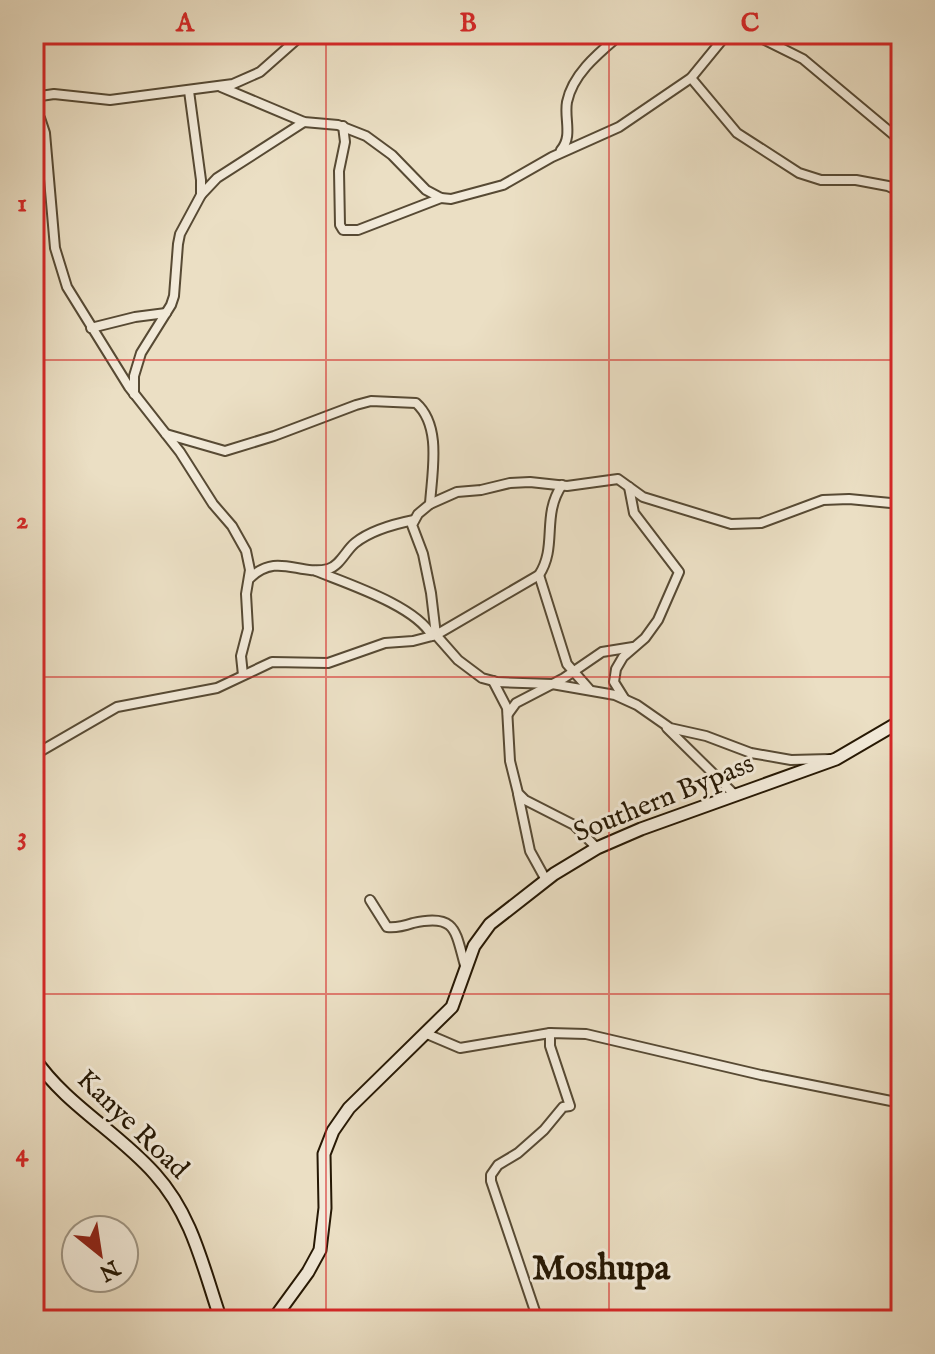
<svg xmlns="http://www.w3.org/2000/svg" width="935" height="1354" font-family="'IM FELL English',serif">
  <rect width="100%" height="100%" fill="#ebdfc4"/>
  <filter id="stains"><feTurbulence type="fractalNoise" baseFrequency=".0025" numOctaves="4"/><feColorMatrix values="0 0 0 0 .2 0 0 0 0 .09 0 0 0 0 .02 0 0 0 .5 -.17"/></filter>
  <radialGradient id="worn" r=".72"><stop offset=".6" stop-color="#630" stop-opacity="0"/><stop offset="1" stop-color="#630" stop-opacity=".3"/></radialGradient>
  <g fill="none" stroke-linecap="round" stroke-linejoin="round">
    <defs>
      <g id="street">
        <path d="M 753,34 L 803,59 L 901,141"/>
        <path d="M 691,78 L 737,133 L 799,173 L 821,180 L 856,180 L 888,186 L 901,192"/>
        <path d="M 221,87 L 304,122 L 338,125 L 366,136 L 392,155 L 426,190 L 441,198 L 451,199 L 503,185 L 552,157 L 619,127 L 691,78 L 727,34"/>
        <path d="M 34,97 L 54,94 L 110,100 L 233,84 L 260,72 L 303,34"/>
        <path d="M 34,115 L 40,118 L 45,133 L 55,248 L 67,287 L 129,387 L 180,452 L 213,504 L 232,526 L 246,551 L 250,570 L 246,594 L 248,629 L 241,656 L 243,675"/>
        <path d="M 343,126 L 345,142 L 339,171 L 340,225 L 343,230 L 358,230 L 441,198"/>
        <path d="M 561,150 C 573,136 564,119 567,102 C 573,73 600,52 621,34"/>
        <path d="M 201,195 L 217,178 L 304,122"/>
        <path d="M 91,328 L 135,317 L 166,313"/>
        <path d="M 134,394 L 134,376 L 141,353 L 171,305 L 174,296 L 178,244 L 180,234 L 201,195 L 201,180 L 189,91"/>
        <path d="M 166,434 L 225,451 L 274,436 L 356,405 L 371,401 L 416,403 C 442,426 432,472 430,504"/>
        <path d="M 316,571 C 348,584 416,606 432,636"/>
        <path d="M 539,575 L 567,664 L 589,689"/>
        <path d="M 250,578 C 277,552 299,576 328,569 C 340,566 346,550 355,543 C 371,530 394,524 414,520"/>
        <path d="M 493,681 L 507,708 L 510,761 L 518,793 L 525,800 L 574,825 L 597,848"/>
        <path d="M 624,698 L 614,682 L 616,669 L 623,657 L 645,638 L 658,620 L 679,572 L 634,513 L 629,487"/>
        <path d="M 508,714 L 516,703 L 564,678 L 602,652 L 633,647"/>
        <path d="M 667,728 L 735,795"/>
        <path d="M 34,755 L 117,707 L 217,688 L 272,662 L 328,663 L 385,643 L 413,641 L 436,635 L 539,575 C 558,546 541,516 562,485"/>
        <path d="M 830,759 L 791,760 L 751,753 L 706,736 L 670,728 L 637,705 L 615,695 L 552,684 L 497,682 L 482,678 L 458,660 L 436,635 L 431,593 L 423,554 L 412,525 L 418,514 L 430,504 L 457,492 L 481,490 L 510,483 L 530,482 L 567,486 L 618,479 L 643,497 L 731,524 L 761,523 L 823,500 L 849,499 L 901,504"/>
        <path d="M 518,794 L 530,851 L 546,880"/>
        <path d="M 370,900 L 387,927 C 396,928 404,926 413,923 C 458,913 455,932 466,969"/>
        <path d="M 427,1034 L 460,1048 L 550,1033 L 586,1034 L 761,1075 L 901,1103"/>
        <path d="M 538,1320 L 491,1181 L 491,1175 L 498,1165 L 518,1153 L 544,1130 L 563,1107 L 570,1106 L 550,1046 L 550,1033"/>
      </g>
      <g id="secondary">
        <path d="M 34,1058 C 66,1105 118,1132 155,1174 C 193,1216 203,1268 221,1320"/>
        <path d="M 273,1320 L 308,1272 L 320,1250 L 325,1208 L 324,1154 L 333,1131 L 349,1108 L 452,1007 L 474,946 L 490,924 L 554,874 L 597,848 L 641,829 L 836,759 L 901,721"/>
      </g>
    </defs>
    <use href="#street" stroke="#574a34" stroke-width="12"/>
    <use href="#secondary" stroke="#261804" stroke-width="15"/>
    <use href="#street" stroke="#f2ead9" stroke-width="8"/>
    <use href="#secondary" stroke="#f2ead9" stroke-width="11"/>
  </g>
  <path fill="none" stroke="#d62828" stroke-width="2" stroke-opacity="0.55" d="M 326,34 L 326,1320M 609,34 L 609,1320M 34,360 L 901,360M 34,677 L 901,677M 34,994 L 901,994"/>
  <g text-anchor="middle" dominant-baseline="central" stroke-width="6" stroke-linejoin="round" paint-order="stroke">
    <g font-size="28" fill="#261804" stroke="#f2ead9">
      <text transform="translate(664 799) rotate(-22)">Southern Bypass</text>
      <text transform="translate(132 1125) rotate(44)">Kanye Road</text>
    </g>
    <g font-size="36" font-weight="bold" fill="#261804" stroke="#f2ead9">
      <text x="601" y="1269">Moshupa</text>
    </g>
  </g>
  <rect width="935" height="1354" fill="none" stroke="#ebdfc4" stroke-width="88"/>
  <g transform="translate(100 1254) rotate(150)"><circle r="38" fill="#f2ead9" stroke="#a09684" stroke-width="2"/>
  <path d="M0-6L14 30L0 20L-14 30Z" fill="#8f2418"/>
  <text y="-12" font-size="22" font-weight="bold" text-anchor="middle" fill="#261804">N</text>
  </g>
  <rect x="44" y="44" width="847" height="1266" fill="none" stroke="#d62828" stroke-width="3"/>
  <g font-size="26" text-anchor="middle" font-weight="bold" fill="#d62828">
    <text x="185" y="31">A</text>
    <text x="468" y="31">B</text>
    <text x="750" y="31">C</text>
    <text x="22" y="211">1</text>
    <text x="22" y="528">2</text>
    <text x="22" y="844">3</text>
    <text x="22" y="1161">4</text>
  </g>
  <rect width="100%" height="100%" filter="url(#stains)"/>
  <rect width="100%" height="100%" fill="url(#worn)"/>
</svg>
